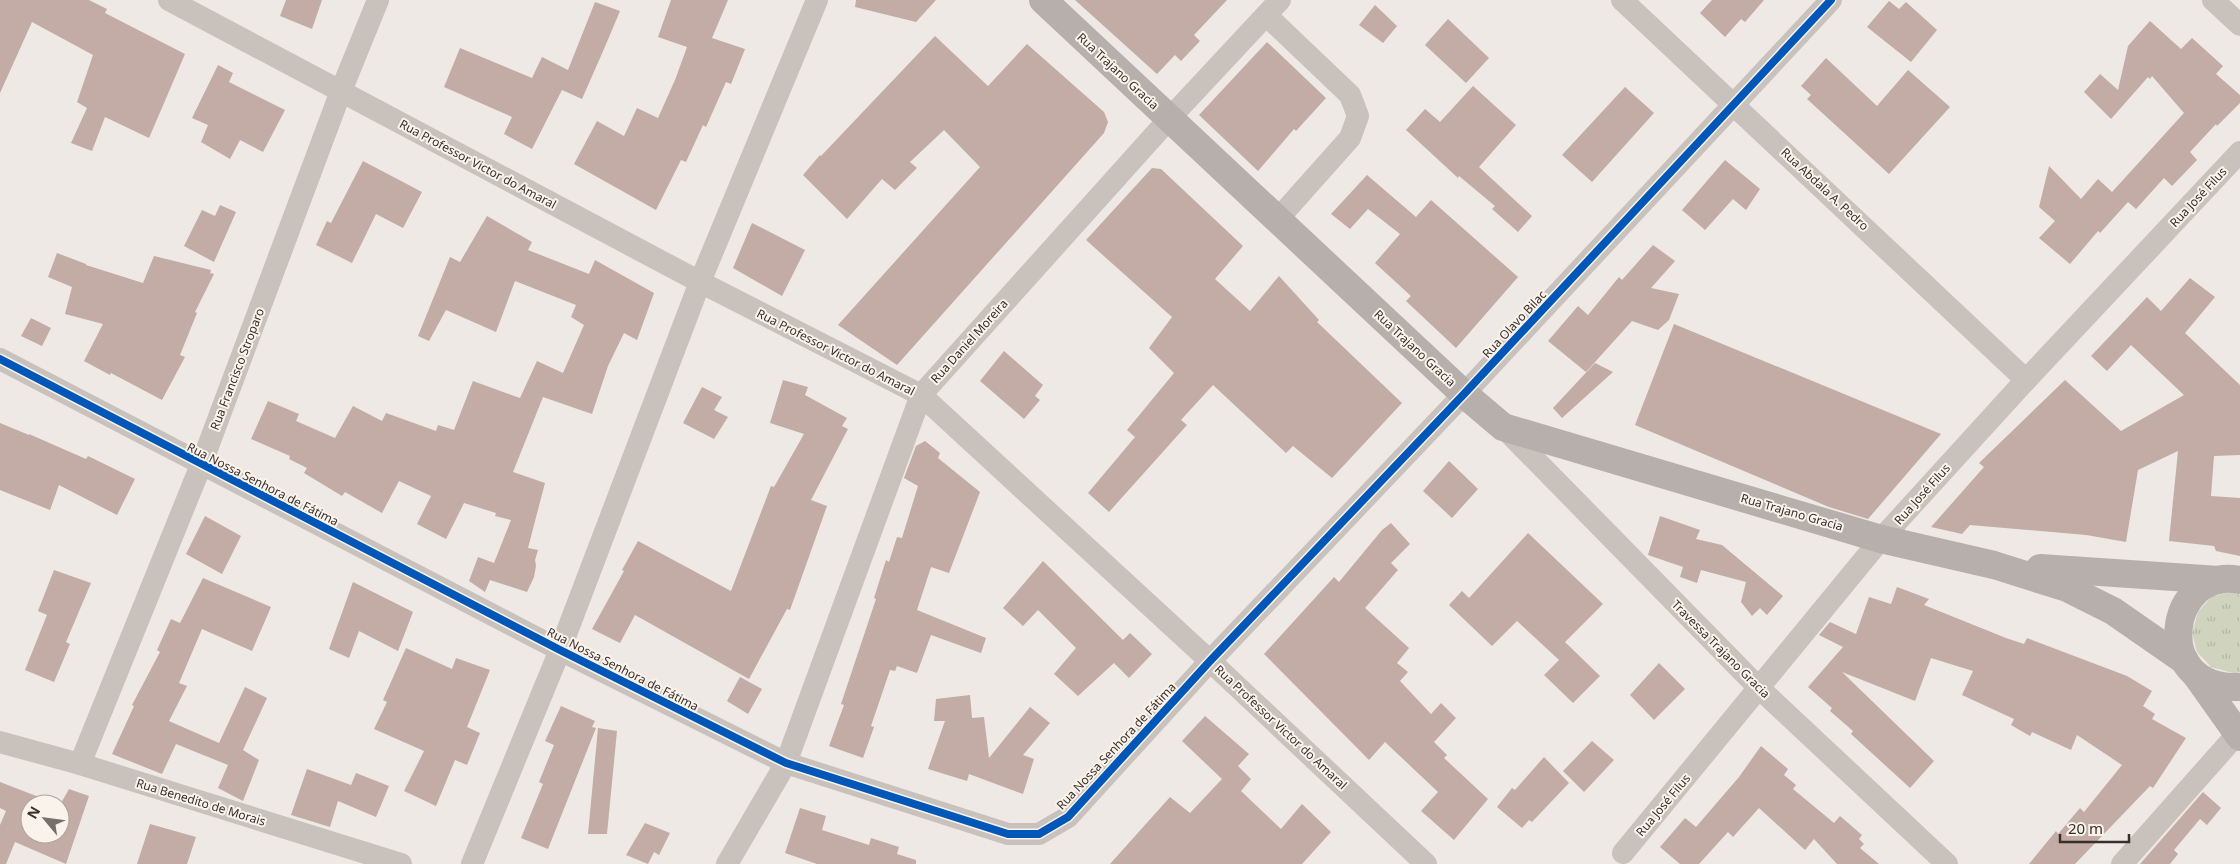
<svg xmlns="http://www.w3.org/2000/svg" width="2240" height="864" font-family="'Noto Sans',sans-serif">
  <defs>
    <pattern id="grass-tufts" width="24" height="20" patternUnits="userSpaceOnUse" patternTransform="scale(1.25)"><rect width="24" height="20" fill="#d0d4be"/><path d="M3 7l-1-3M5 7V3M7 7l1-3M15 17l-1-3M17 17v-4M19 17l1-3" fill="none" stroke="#b3b6a3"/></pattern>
  </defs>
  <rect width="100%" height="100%" fill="#eee9e4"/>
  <path fill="url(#grass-tufts)" d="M 2232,592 L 2240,595 L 2240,672 L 2236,674 L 2211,667 L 2197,652 L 2192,633 L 2198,612 L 2212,596 Z"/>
  <g fill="#c2aca5">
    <path d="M 0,0 L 89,0 L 107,9 L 105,13 L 185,54 L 149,138 L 105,117 L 92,151 L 71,143 L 87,108 L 77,102 L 93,55 L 32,22 L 0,93 Z"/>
    <path d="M 286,0 L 322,0 L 312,29 L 280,16 Z"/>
    <path d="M 671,0 L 728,0 L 712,38 L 745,49 L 731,84 L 726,82 L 706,127 L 703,125 L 686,162 L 681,160 L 656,210 L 574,164 L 597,121 L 624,136 L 637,108 L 658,118 L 675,80 L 687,47 L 658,37 Z"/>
    <path d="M 856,0 L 936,0 L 916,22 L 855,7 Z"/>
    <path d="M 1075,0 L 1227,0 L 1194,35 L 1200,41 L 1181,61 L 1175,55 L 1157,74 Z"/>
    <path d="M 1712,0 L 1764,0 L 1745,22 L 1741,19 L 1725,37 L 1700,13 Z"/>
    <path d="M 1889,1 L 1899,9 L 1906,2 L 1937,30 L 1911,62 L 1867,27 Z"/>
    <path d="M 595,2 L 620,11 L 604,49 L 582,99 L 562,90 L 532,149 L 504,134 L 512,117 L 444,87 L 460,48 L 532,78 L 542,57 L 568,70 Z"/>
    <path d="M 1375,5 L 1397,26 L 1383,43 L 1359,25 Z"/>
    <path d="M 1448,19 L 1489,58 L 1466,83 L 1425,45 Z"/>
    <path d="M 2150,21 L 2181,49 L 2192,38 L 2223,66 L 2216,74 L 2240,95 L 2240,103 L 2217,126 L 2216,124 L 2190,152 L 2197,160 L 2172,186 L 2164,178 L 2136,209 L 2128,202 L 2100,233 L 2098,231 L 2070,264 L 2039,238 L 2055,221 L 2039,207 L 2049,166 L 2081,199 L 2098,179 L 2112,192 L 2184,113 L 2152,76 L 2150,79 L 2148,77 L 2111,119 L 2084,92 L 2100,74 L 2118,90 L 2128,46 Z"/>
    <path d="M 935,36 L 988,86 L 1027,44 L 1104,112 L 1108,122 L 1104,133 L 897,365 L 838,325 L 980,167 L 944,130 L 910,162 L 917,168 L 895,190 L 882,179 L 847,219 L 803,175 L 820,155 L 821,156 Z"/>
    <path d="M 1267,42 L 1326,98 L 1296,131 L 1294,129 L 1258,171 L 1199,115 Z"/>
    <path d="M 1826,58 L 1877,106 L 1908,70 L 1950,107 L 1889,174 L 1807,99 L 1811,95 L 1801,86 Z"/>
    <path d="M 218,65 L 233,73 L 229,82 L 285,110 L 263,152 L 240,140 L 230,159 L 201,142 L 208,125 L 192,118 Z"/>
    <path d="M 1473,86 L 1516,125 L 1479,167 L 1532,216 L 1518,232 L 1492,209 L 1495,206 L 1459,176 L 1458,178 L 1406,130 L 1425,109 L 1440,122 Z"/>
    <path d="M 1625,87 L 1654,113 L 1592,182 L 1562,155 Z"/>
    <path d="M 1725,160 L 1760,189 L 1746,210 L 1733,199 L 1705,230 L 1682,210 Z"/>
    <path d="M 363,161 L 422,192 L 403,228 L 376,214 L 352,263 L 316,245 L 327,221 L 331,223 Z"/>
    <path d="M 1152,168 L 1161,169 L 1243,246 L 1215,279 L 1250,311 L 1279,276 L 1319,320 L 1317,322 L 1402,403 L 1332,478 L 1293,446 L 1286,453 L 1213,385 L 1181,420 L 1187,425 L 1109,512 L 1088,493 L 1135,437 L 1127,430 L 1174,373 L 1149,348 L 1172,317 L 1086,240 Z"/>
    <path d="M 1367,175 L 1416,217 L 1431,200 L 1518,277 L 1456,348 L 1406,301 L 1411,296 L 1375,263 L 1400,234 L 1368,209 L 1350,229 L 1331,214 Z"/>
    <path d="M 220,205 L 236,212 L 214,262 L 184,246 L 202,210 L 215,216 Z"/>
    <path d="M 487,216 L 532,242 L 528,250 L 589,274 L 595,260 L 654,293 L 637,340 L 624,333 L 608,366 L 592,414 L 543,397 L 513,472 L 545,483 L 528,548 L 538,550 L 535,560 L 536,566 L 534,577 L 527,592 L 490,580 L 485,592 L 469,581 L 478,557 L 494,563 L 511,520 L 495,516 L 496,513 L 464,503 L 446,539 L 417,524 L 431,496 L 399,481 L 382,513 L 345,492 L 342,496 L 304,473 L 307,468 L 289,459 L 290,456 L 251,439 L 268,401 L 299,414 L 296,421 L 335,438 L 353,406 L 382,421 L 386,413 L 436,431 L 438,425 L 454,430 L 473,381 L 520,398 L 537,361 L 563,373 L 584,325 L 571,317 L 576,305 L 515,281 L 496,332 L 446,310 L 429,341 L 418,336 L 450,257 L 460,262 Z"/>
    <path d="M 752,223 L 805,250 L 782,296 L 733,268 Z"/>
    <path d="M 1653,245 L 1675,261 L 1651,288 L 1679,294 L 1669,320 L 1658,330 L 1632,321 L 1586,372 L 1548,341 L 1578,306 L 1588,315 L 1619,277 L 1622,280 Z"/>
    <path d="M 57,253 L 86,264 L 86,265 L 143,283 L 154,256 L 211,270 L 210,273 L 214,274 L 195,312 L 197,313 L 180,355 L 185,357 L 162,400 L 111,373 L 110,375 L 84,361 L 103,324 L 65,314 L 72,287 L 48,277 Z"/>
    <path d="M 2190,278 L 2215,297 L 2185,333 L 2240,385 L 2240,455 L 2214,456 L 2211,496 L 2240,498 L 2240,556 L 2216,551 L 2214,546 L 2169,541 L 2178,451 L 2138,470 L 2126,542 L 2086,535 L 1970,525 L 1962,534 L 1931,527 L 1984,467 L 1979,463 L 2065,380 L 2121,431 L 2184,395 L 2131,345 L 2107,371 L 2091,356 L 2147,297 L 2161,311 Z"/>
    <path d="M 31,318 L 51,328 L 42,346 L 21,336 Z"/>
    <path d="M 1674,324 L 1941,434 L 1868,519 L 1829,507 L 1635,425 Z"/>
    <path d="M 1004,351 L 1043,385 L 1035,396 L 1040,400 L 1024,419 L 980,381 Z"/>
    <path d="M 1595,363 L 1613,372 L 1562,418 L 1553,408 Z"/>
    <path d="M 783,380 L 808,387 L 805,395 L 847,418 L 842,426 L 848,429 L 811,500 L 827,506 L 790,610 L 787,609 L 749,679 L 635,615 L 620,643 L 592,629 L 624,571 L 622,570 L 638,541 L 731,591 L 771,486 L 774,487 L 804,434 L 770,423 Z"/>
    <path d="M 702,387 L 722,397 L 714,410 L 728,417 L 714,439 L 683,423 Z"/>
    <path d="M 0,423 L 29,435 L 29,434 L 86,459 L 88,456 L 135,479 L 117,515 L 59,485 L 50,510 L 0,490 Z"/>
    <path d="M 925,441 L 940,453 L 938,458 L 980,492 L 949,573 L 931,567 L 917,610 L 986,638 L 981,653 L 931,635 L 917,673 L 897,666 L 895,671 L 890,670 L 871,726 L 874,727 L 863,758 L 829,746 L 844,705 L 841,704 L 876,599 L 874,598 L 886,560 L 889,562 L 897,537 L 902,538 L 918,486 L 904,478 L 916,446 Z"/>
    <path d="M 1449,461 L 1478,489 L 1452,518 L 1423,491 Z"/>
    <path d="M 205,516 L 241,536 L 222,574 L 186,554 Z"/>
    <path d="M 1660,516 L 1700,530 L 1696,539 L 1722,545 L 1783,596 L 1767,615 L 1760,608 L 1752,616 L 1741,602 L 1746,582 L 1701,570 L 1697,583 L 1680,577 L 1683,567 L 1648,555 Z"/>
    <path d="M 1391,523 L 1410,544 L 1391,563 L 1398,570 L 1365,608 L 1409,648 L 1397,663 L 1408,672 L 1400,681 L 1431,714 L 1441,703 L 1456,718 L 1434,742 L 1447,755 L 1444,758 L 1488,799 L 1454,840 L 1421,811 L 1438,792 L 1385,742 L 1369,760 L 1264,654 L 1334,577 L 1339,582 L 1382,530 Z"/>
    <path d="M 1528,533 L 1603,604 L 1565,642 L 1600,676 L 1573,703 L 1544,675 L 1559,660 L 1517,621 L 1492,646 L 1449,605 L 1462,591 L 1469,598 Z"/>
    <path d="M 1043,561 L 1123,640 L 1130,633 L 1152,654 L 1129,678 L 1114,663 L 1078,696 L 1054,674 L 1076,648 L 1038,610 L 1023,626 L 1003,608 Z"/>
    <path d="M 54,570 L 91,583 L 66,642 L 70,644 L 54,682 L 25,670 L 47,615 L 38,611 Z"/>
    <path d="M 203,578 L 271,607 L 252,651 L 202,629 L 179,683 L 187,686 L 169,721 L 219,743 L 245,687 L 267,698 L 243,750 L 259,760 L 243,801 L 218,788 L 228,765 L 176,744 L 162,774 L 112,754 L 134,706 L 132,705 L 160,652 L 157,650 L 171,619 L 180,623 Z"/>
    <path d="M 353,582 L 413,612 L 398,651 L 359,631 L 349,658 L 329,649 Z"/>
    <path d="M 1897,587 L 1929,599 L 1924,605 L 2006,638 L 2024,644 L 2027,638 L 2127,676 L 2152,691 L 2143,706 L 2155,714 L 2152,719 L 2186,738 L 2153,788 L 2150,786 L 2075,864 L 2029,864 L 2056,831 L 2058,834 L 2080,808 L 2084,812 L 2122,765 L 2077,735 L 2071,750 L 2032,732 L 2030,736 L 2011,725 L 2014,719 L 1962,695 L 1973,671 L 1931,658 L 1915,701 L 1842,672 L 1934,761 L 1910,788 L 1851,734 L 1853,731 L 1830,711 L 1832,708 L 1808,687 L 1843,647 L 1819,635 L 1830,622 L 1856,634 L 1869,597 L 1891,604 Z"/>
    <path d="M 406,648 L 452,669 L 456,658 L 490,670 L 467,727 L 480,733 L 467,765 L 455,760 L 436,806 L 404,791 L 424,751 L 374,729 L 387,702 L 383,700 Z"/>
    <path d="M 1659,663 L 1685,689 L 1654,720 L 1630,695 Z"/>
    <path d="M 740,677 L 762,689 L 748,714 L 727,701 Z"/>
    <path d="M 970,695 L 972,718 L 984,717 L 989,758 L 1030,707 L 1050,723 L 1023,755 L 1034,759 L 1023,794 L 969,774 L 967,781 L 928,769 L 945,721 L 934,721 L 936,699 Z"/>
    <path d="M 561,706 L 595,721 L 592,727 L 596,728 L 548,849 L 521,838 L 543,784 L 539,782 L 554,745 L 545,741 Z"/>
    <path d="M 1205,716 L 1249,754 L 1238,766 L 1251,779 L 1241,791 L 1281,829 L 1302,804 L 1331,832 L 1302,864 L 1110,864 L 1170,797 L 1190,813 L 1222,779 L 1182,741 Z"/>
    <path d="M 598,728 L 617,731 L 607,834 L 588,834 Z"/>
    <path d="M 1592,741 L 1614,760 L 1584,792 L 1563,771 Z"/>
    <path d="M 1761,746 L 1788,769 L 1784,775 L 1796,785 L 1793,789 L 1834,823 L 1840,816 L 1862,835 L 1859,839 L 1864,844 L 1860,848 L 1879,864 L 1837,864 L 1814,839 L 1805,850 L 1759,808 L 1733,837 L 1728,832 L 1699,864 L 1680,864 L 1660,847 L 1685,818 L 1696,827 L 1739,777 Z"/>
    <path d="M 1544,757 L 1569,783 L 1532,822 L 1529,820 L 1522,828 L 1497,807 L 1512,788 L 1515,790 Z"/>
    <path d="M 307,769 L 351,785 L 356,773 L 389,786 L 376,817 L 338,801 L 330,827 L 291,815 Z"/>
    <path d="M 0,782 L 57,804 L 30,804 L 30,834 L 60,834 L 60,805 L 69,789 L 89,796 L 66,864 L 15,842 L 6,864 L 0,864 L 0,825 L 6,811 L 0,808 Z"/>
    <path d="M 2203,792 L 2221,808 L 2207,825 L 2200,819 L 2174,850 L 2178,854 L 2170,864 L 2140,864 Z"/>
    <path d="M 800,808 L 826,816 L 822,830 L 869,845 L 871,838 L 899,847 L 897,854 L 916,860 L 916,864 L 817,864 L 785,853 Z"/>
    <path d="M 645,823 L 670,833 L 659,855 L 654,852 L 648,864 L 626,855 Z"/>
    <path d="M 150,824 L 196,837 L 187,864 L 137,864 Z"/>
  </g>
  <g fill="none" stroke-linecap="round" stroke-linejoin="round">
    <g stroke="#c8c1bc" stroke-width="22">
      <path d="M 169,0 L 700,282 L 921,395 L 1210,661 L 1426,864"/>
      <path d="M 1622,0 L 2026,380"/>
      <path d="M 2213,0 L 2240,25"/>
      <path d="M 1266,15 L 1350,95 L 1358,116 L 1350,138 L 1277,220"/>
      <path d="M 0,359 L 560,650 L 786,763 L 1008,834 L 1039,834 L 1068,817 L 1210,661 L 1464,394 L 1831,0"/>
      <path d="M 1503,427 L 1759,688 L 1947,864"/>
      <path d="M 0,742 L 80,764 L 401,864"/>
      <path d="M 80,764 L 201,465 L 341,91 L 378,0"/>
      <path d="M 1623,853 L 1881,539 L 2026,380 L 2240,152"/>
      <path d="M 472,864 L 560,650 L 700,282 L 817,0"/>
      <path d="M 727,864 L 786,763 L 921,395 L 1169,119 L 1280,0"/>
      <path d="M 2122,864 L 2238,733"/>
    </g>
    <g stroke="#b7afab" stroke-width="28">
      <path d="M 1043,0 L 1464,394 L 1503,427 L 1881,539 L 1994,565 L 2067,588 L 2113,611 L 2185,661"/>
      <path d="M 2040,568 L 2219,580"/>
      <path d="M 2240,580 C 2168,565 2148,691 2240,687"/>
      <path d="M 2196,675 L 2240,737"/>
    </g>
    <defs>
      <path id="cycleway" d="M 0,359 L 560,650 L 786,763 L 1008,834 L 1039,834 L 1068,817 L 1210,661 L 1464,394 L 1831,0"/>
    </defs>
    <use href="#cycleway" stroke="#faf3eb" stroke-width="11"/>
    <use href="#cycleway" stroke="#0057b8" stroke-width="8"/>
  </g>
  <g text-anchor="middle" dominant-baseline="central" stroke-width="4" stroke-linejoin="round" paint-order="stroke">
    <g font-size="12" fill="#392e2a" stroke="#faf3eb">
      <text transform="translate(1118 71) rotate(43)">Rua Trajano Gracia</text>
      <text transform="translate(478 164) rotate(28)">Rua Professor Victor do Amaral</text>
      <text transform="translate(1825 189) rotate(43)">Rua Abdala A. Pedro</text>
      <text transform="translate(2198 197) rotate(-47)">Rua José Filus</text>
      <text transform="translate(1514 324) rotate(-47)">Rua Olavo Bilac</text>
      <text transform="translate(969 341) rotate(-48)">Rua Daniel Moreira</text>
      <text transform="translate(1415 348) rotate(43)">Rua Trajano Gracia</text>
      <text transform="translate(836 352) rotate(27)">Rua Professor Victor do Amaral</text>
      <text transform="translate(237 369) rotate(-69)">Rua Francisco Stroparo</text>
      <text transform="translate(263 484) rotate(27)">Rua Nossa Senhora de Fátima</text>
      <text transform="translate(1922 494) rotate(-48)">Rua José Filus</text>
      <text transform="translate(1792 512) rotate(16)">Rua Trajano Gracia</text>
      <text transform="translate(1721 649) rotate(45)">Travessa Trajano Gracia</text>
      <text transform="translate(623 669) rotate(27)">Rua Nossa Senhora de Fátima</text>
      <text transform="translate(1281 727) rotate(43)">Rua Professor Victor do Amaral</text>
      <text transform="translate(1116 746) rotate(-47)">Rua Nossa Senhora de Fátima</text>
      <text transform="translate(201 802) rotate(17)">Rua Benedito de Morais</text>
      <text transform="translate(1663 805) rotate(-50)">Rua José Filus</text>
    </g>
  </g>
  <g transform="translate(45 819) rotate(299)"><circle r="24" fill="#faf3eb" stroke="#ada49e"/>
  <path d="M0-4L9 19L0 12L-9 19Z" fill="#786f6b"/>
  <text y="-8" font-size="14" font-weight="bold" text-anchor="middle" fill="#392e2a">N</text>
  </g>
  <path d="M2060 834v8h69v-8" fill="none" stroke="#392e2a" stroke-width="2.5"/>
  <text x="2068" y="834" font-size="15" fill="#392e2a" stroke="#faf3eb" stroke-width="4" paint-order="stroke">20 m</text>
</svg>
